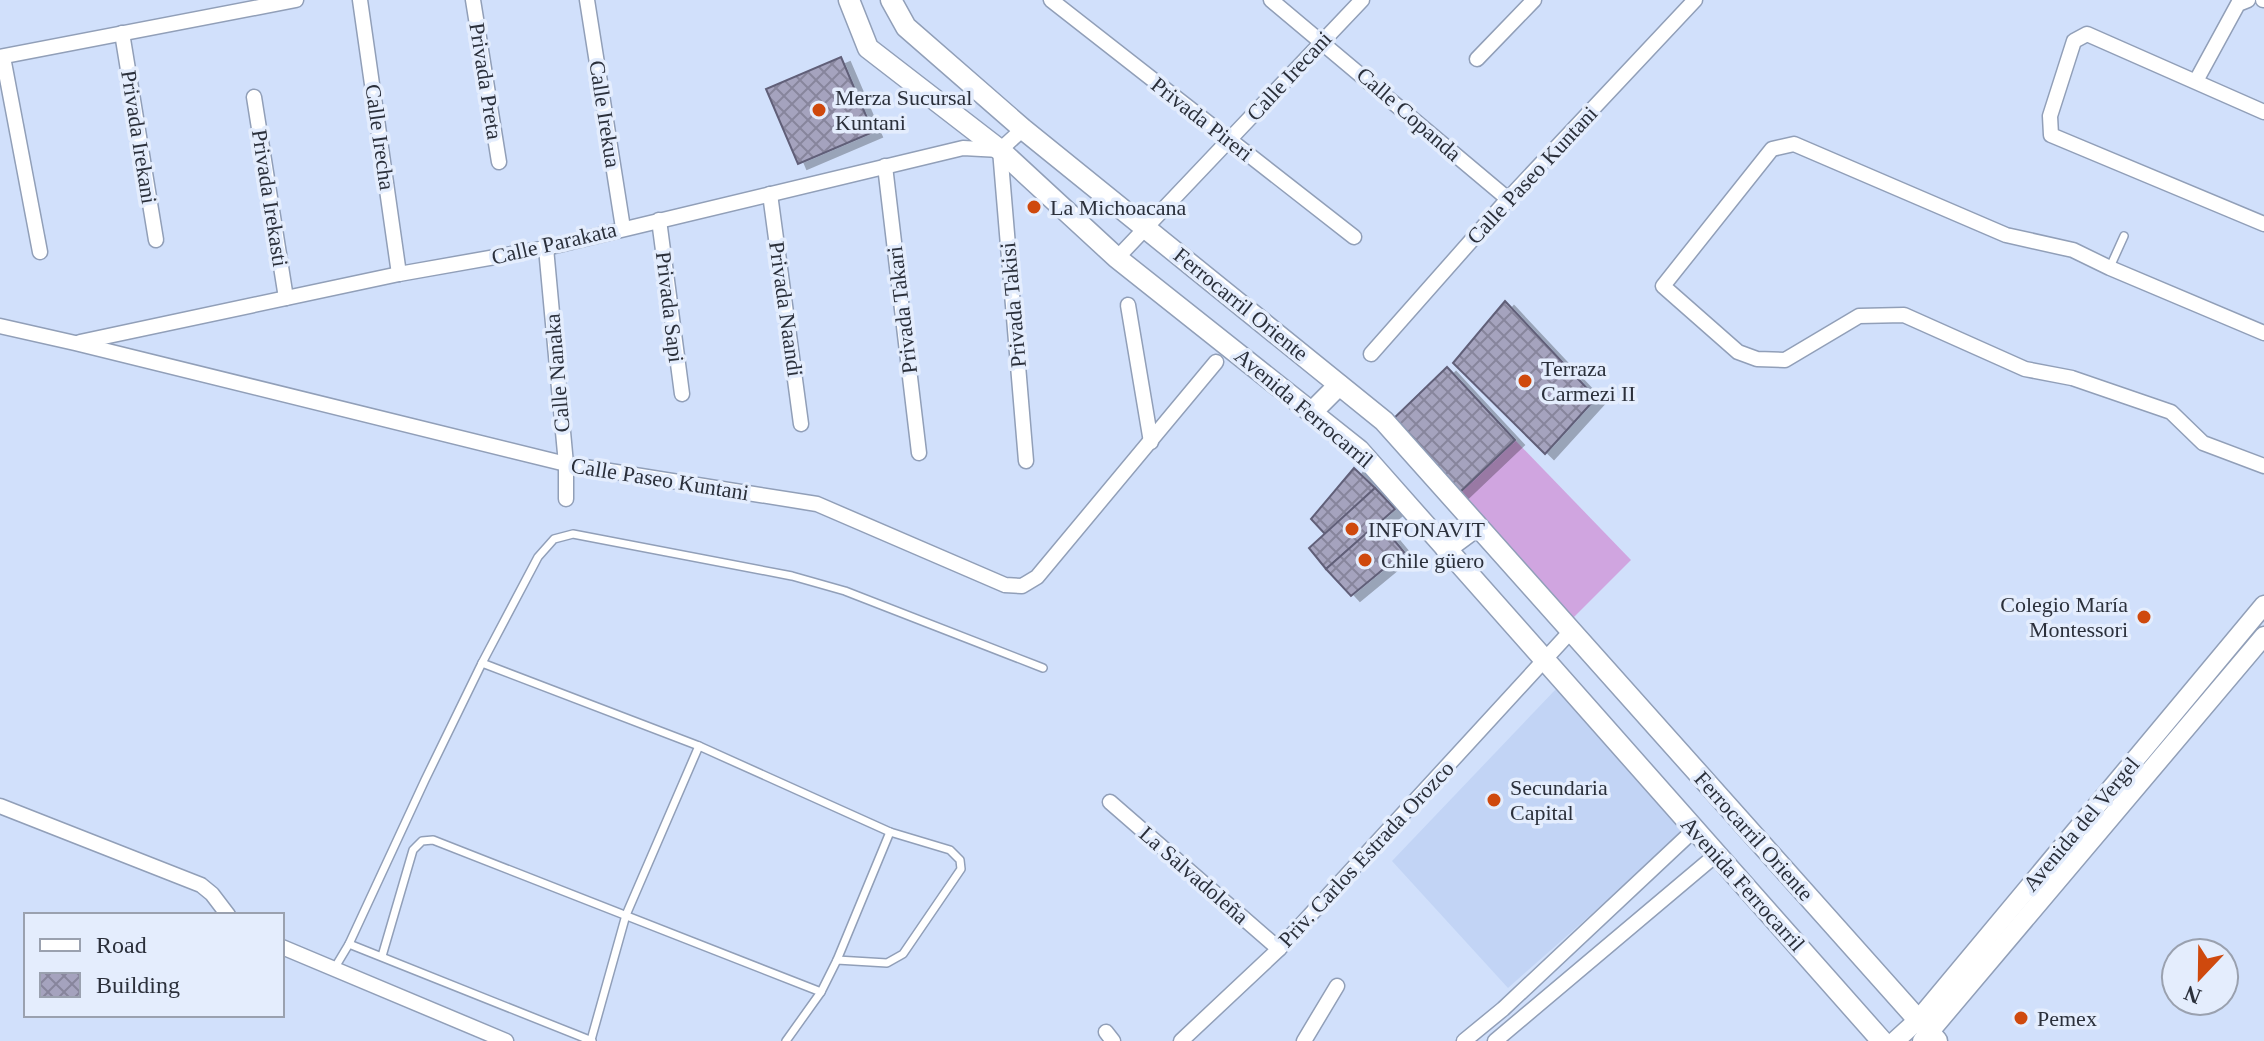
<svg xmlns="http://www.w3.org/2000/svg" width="2264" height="1041" font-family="'Times New Roman',serif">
  <defs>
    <pattern id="building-cross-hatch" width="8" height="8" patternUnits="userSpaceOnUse" patternTransform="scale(2)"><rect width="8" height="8" fill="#a5a3be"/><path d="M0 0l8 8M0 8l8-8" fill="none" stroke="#87859c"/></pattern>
    <filter id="shadow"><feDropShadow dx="9" dy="5" stdDeviation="0" flood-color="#0004"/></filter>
  </defs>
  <rect width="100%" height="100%" fill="#d1e0fb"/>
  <path fill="#c2d4f5" d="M 1557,688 L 1688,829 L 1508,988 L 1392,861 Z"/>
  <path fill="#d0a5e0" d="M 1515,440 L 1631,560 L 1569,622 L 1456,496 Z"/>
  <g fill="url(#building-cross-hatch)" stroke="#615f78" stroke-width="2" filter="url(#shadow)">
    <path d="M 841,57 L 873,132 L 798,164 L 766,89 Z"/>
    <path d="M 1505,301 L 1596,398 L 1545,454 L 1453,363 Z"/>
    <path d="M 1447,367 L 1515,440 L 1456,496 L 1389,423 Z"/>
    <path d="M 1354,468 L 1375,488 L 1326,535 L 1311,519 Z"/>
    <path d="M 1375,488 L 1395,509 L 1326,569 L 1309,548 Z"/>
    <path d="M 1379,522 L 1404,552 L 1351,596 L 1326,569 Z"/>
  </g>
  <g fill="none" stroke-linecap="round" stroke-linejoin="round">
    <defs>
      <g id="service">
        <path d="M 2110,267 L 2124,236"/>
        <path d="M 482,663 L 699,746 L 890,832 L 950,850 L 960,860 L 961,869 L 903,954 L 887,963 L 837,960 L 821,992 L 786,1041"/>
        <path d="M 349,944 L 592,1041"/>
        <path d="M 382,956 L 413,850 L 422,841 L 433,840 L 821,992"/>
        <path d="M 837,960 L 890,832"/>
        <path d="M 334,969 L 349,944 L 425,780 L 482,663 L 538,557 L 554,539 L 573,534 L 792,576 L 845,591 L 1043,668"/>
        <path d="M 591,1040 L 626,915 L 699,746"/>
      </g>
      <g id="minor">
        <path d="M 360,0 L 399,274"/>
        <path d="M 473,0 L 499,162"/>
        <path d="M 587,0 L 623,228"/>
        <path d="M 1051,0 L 1354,237"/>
        <path d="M 1271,0 L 1508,199"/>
        <path d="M 2263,0 L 2264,0"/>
        <path d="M 122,33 L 156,240"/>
        <path d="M 0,57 L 296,0"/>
        <path d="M 3,57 L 40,252"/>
        <path d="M 1477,59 L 1534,0"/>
        <path d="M 2196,81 L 2238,4 L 2248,0"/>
        <path d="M 254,97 L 286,298"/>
        <path d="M 2264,112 L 2087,34 L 2074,41 L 2050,116 L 2051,135 L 2264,224"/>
        <path d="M 1000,150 L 1026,461"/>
        <path d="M 885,166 L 919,453"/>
        <path d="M 770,194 L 801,424"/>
        <path d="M 659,220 L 682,394"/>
        <path d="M 546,248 L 566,464 L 566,499"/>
        <path d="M 1117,258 L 1362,0"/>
        <path d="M 1128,305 L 1151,442"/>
        <path d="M 0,326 L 75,343 L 566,464 L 817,504 L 1005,585 L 1022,586 L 1037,577 L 1216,362"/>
        <path d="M 2264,333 L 2110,268 L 2073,250 L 2006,235 L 1794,144 L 1772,149 L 1663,286 L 1738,352 L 1757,359 L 1785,360 L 1859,316 L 1904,315 L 2025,369 L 2072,378 L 2171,412 L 2203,443 L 2264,466"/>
        <path d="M 80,342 L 399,274 L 546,248 L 963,148 L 1000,150 L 1023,129"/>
        <path d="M 1371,354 L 1508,199 L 1695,0"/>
        <path d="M 1110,802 L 1279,949"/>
        <path d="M 0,806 L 201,885 L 212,894 L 228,915"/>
        <path d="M 282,947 L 506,1041"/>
        <path d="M 1106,1032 L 1113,1041"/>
        <path d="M 1181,1041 L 1279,949 L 1571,631"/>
        <path d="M 1304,1041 L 1337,986"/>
        <path d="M 1464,1041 L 1503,1009 L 1695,829"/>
        <path d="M 1495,1041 L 1717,854"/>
      </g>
      <g id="tertiary">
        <path d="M 1895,1041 L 1918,1020 L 2264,605"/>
        <path d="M 1922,1041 L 2264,636"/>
      </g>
      <g id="secondary">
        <path d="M 849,0 L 868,48 L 1000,150 L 1117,258 L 1359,450 L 1882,1041"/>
        <path d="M 891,0 L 906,27 L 1023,129 L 1384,421 L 1937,1041"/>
        <path d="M 1312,412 L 1339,385"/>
        <path d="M 1446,549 L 1477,526"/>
      </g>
    </defs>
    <use href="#service" stroke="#919fb8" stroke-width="10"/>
    <use href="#minor" stroke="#919fb8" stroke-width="17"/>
    <use href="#tertiary" stroke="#919fb8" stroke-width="21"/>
    <use href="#secondary" stroke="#919fb8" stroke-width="23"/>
    <use href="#service" stroke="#fff" stroke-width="7"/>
    <use href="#minor" stroke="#fff" stroke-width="14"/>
    <use href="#tertiary" stroke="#fff" stroke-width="18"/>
    <use href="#secondary" stroke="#fff" stroke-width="20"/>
  </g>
  <g fill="#cf490d" stroke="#e4edfd" stroke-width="3">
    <circle cx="819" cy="110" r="8"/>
    <circle cx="1034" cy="207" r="8"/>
    <circle cx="1525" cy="381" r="8"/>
    <circle cx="1352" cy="529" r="8"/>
    <circle cx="1365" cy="560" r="8"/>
    <circle cx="2144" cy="617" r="8"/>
    <circle cx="1494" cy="800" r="8"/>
    <circle cx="2021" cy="1018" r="8"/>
  </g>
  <g text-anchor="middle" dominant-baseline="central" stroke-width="7" stroke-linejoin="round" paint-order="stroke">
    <g font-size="22" fill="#2b303b" stroke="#e4edfd">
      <text transform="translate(1289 76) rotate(-47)">Calle Irecani</text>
      <text transform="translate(486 81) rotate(81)">Privada Preta</text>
      <text transform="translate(605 114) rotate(81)">Calle Irekua</text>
      <text transform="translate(1409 114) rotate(41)">Calle Copanda</text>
      <text transform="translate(1202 119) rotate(38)">Privada Pireri</text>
      <text transform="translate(139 137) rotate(81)">Privada Irekani</text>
      <text transform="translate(380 137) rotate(82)">Calle Irecha</text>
      <text transform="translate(1532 175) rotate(-47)">Calle Paseo Kuntani</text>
      <text transform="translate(270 198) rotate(81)">Privada Irekasti</text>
      <text transform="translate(554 243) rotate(-13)">Calle Parakata</text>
      <text transform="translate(1241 304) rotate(39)">Ferrocarril Oriente</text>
      <text transform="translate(1013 305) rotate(-95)">Privada Takisi</text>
      <text transform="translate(670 307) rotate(83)">Privada Sapi</text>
      <text transform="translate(786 309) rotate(82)">Privada Naandi</text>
      <text transform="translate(902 310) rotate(-97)">Privada Takari</text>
      <text transform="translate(557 373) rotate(-95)">Calle Nanaka</text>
      <text transform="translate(1304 408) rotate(40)">Avenida Ferrocarril</text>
      <text transform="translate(660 479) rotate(9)">Calle Paseo Kuntani</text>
      <text transform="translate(2081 824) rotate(-50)">Avenida del Vergel</text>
      <text transform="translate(1754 836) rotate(48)">Ferrocarril Oriente</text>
      <text transform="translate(1366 854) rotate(-47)">Priv. Carlos Estrada Orozco</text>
      <text transform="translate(1194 875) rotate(41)">La Salvadoleña</text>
      <text transform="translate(1743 884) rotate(48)">Avenida Ferrocarril</text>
    </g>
    <g font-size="22" fill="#2b303b" stroke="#e4edfd" text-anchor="start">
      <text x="835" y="97">Merza Sucursal<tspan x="835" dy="25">Kuntani</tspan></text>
      <text x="1050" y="207">La Michoacana</text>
      <text x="1541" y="368">Terraza<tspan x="1541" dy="25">Carmezi II</tspan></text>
      <text x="1368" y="529">INFONAVIT</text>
      <text x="1381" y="560">Chile güero</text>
      <text x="2128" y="604" text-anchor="end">Colegio María<tspan x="2128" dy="25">Montessori</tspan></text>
      <text x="1510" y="787">Secundaria<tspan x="1510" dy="25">Capital</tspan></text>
      <text x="2037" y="1018">Pemex</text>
    </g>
  </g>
  <rect x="24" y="913" width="260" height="104" fill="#e4edfd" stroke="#9aa1af" stroke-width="2"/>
  <rect x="40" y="939" width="40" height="12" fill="#ffffff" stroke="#9aa1af" stroke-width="2"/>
  <text x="96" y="953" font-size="24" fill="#2b303b">Road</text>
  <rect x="40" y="973" width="40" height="24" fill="url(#building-cross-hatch)" stroke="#9aa1af" stroke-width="2"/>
  <text x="96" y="993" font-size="24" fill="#2b303b">Building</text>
  <g transform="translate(2200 977) rotate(202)"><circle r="38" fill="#e4edfd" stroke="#9aa1af" stroke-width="2"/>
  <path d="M0-6L14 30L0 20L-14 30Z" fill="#cf490d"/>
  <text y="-12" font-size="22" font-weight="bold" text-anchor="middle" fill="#2b303b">N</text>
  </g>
</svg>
